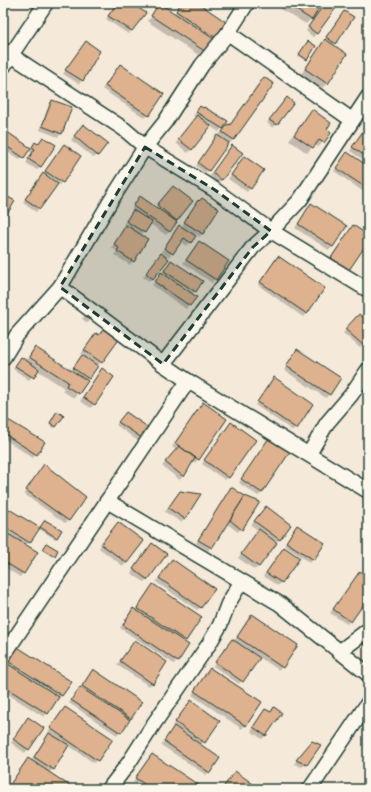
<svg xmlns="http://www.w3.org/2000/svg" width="371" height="792" font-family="Caveat,sans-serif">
  <rect width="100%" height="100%" fill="#f5e9d9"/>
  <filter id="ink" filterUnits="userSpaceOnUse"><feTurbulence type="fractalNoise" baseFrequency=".025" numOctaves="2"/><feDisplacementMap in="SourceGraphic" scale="8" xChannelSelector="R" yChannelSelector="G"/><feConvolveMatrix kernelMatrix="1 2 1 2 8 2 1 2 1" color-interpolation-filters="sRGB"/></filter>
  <g filter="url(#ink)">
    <g fill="#0003">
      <path d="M 117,3 L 129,3 L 132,30 L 128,34 L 106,19 Z"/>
      <path d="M 144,3 L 151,3 L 148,6 Z"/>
      <path d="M 181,3 L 196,3 L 215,37 L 203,58 L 147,21 L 148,19 L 149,20 L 157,9 L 155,9 L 159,4 L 174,14 Z"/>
      <path d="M 284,3 L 320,3 L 311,19 L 306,24 L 280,9 Z"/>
      <path d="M 325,3 L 334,3 L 317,33 L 313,37 L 306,31 Z"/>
      <path d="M 341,15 L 335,43 L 333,45 L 327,83 L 322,88 L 301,74 Z"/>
      <path d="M 86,42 L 82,80 L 79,84 L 63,74 Z"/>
      <path d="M 306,43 L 306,59 L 305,60 L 298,56 Z"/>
      <path d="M 120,65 L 148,115 L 145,118 L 102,89 Z"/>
      <path d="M 264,78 L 272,84 L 233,140 L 228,145 L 227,144 L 205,173 L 196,166 L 214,140 L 228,125 L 229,126 L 259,83 Z"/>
      <path d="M 287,98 L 293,103 L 273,128 L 267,123 Z"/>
      <path d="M 52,101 L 62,133 L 58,137 L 40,130 L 49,104 Z"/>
      <path d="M 3,107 L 7,108 L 3,118 Z"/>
      <path d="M 200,107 L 226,122 L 219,132 L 210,126 L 188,153 L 176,143 L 196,118 L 193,116 Z"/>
      <path d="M 307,116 L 325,130 L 323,142 L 318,147 L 314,145 L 307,153 L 289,140 Z"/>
      <path d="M 368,126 L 368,163 L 350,151 Z"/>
      <path d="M 80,128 L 97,155 L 94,158 L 71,140 Z"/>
      <path d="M 4,131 L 30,149 L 35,143 L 38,145 L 43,138 L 41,167 L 37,170 L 26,163 L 32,153 L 28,150 L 20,160 L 3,149 L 3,133 Z"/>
      <path d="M 64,145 L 62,182 L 59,185 L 57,184 L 36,212 L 23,202 Z"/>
      <path d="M 229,150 L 222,180 L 218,183 L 210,176 Z"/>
      <path d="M 244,157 L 263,170 L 247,192 L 228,179 Z"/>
      <path d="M 344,157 L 368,168 L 368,195 L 334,171 Z"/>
      <path d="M 170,190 L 177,220 L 169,232 L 166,235 L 150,224 L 141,236 L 147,240 L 130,265 L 114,255 L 117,251 L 111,248 L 126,226 L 123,224 L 133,211 L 131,210 L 137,200 L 156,208 Z"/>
      <path d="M 198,202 L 203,234 L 199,237 L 196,234 L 187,246 L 180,241 L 169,257 L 161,252 L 176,229 L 179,226 L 181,227 Z"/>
      <path d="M 311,204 L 333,247 L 329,250 L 295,228 Z"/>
      <path d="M 353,226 L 368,236 L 368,241 L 345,273 L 328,261 Z"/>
      <path d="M 199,242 L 227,261 L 212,283 L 183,263 Z"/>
      <path d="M 161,254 L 153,278 L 149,281 L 143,277 Z"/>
      <path d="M 278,257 L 307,314 L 303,317 L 258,285 Z"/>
      <path d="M 168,265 L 195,291 L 192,295 L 195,297 L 186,309 L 152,285 Z"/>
      <path d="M 87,313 L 94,315 L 88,323 L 82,319 Z"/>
      <path d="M 356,318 L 368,322 L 368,340 L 360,348 L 343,333 Z"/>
      <path d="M 105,328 L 119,338 L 86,381 L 78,393 L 74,398 L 62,391 L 64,388 L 37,370 L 29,380 L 13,369 L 21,358 L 25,361 L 35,348 L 71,371 L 83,355 L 81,354 L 93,338 L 98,336 Z"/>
      <path d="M 294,353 L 329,394 L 326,398 L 284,370 Z"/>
      <path d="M 102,370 L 94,404 L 91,408 L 80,401 Z"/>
      <path d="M 271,382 L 296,428 L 293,431 L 255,405 Z"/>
      <path d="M 200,407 L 226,419 L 198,459 L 195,463 L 192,461 L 180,480 L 162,466 L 177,450 L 172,447 Z"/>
      <path d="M 126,413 L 147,429 L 138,441 L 116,425 Z"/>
      <path d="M 56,414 L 56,426 L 54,428 L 49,424 Z"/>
      <path d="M 3,418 L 36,454 L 33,458 L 3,438 Z"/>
      <path d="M 228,427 L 228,477 L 225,480 L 202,464 Z"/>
      <path d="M 269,439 L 262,493 L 258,496 L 239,483 Z"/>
      <path d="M 44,465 L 69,520 L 65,523 L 24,494 Z"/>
      <path d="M 228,492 L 259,503 L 238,532 L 226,523 L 208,551 L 196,543 Z"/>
      <path d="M 177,496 L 185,518 L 181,522 L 165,512 Z"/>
      <path d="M 266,507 L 290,525 L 255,570 L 238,558 L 259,531 L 251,525 Z"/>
      <path d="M 3,508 L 29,542 L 25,546 L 36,553 L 20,577 L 3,566 Z"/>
      <path d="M 43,522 L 57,537 L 55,539 L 39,529 Z"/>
      <path d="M 297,526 L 313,559 L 310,563 L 284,545 Z"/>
      <path d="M 115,527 L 127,563 L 123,566 L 99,548 Z"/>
      <path d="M 44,546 L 54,555 L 52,557 L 42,550 Z"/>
      <path d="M 149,548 L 147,579 L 144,582 L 131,573 Z"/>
      <path d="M 284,549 L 298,559 L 278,586 L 263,576 Z"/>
      <path d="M 368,561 L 368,572 L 363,569 Z"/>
      <path d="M 169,564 L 201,607 L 197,610 L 156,582 Z"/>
      <path d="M 357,576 L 368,578 L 368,596 L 347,624 L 330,613 Z"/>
      <path d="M 153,585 L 185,640 L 183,643 L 177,661 L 174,664 L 120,628 L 130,613 L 135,610 Z"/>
      <path d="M 252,615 L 282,667 L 279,670 L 259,657 L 239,684 L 213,666 L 229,643 L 232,640 L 234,641 Z"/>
      <path d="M 135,641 L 152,683 L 149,686 L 117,665 Z"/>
      <path d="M 13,650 L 70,682 L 61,696 L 58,699 L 57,698 L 44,717 L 3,691 L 3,672 L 7,666 L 4,664 Z"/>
      <path d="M 210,669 L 260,703 L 242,729 L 192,695 Z"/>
      <path d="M 93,670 L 130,718 L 117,735 L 69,703 Z"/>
      <path d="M 191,701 L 219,721 L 201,745 L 209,772 L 206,775 L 161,745 L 174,727 L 172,726 Z"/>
      <path d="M 65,708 L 97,760 L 94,763 L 68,745 L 53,769 L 49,773 L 67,789 L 7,789 L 25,762 L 28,759 L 31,761 L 46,737 L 50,733 L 48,732 Z"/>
      <path d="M 266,710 L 271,713 L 266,735 L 262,739 L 251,731 Z"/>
      <path d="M 28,719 L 28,749 L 25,753 L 11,743 Z"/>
      <path d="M 309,745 L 306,764 L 302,767 L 294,764 Z"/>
      <path d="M 152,755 L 197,789 L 144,789 L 133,782 Z"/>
    </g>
    <g fill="#deb18f" stroke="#1f3d34">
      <path d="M 117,3 L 131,3 L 146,13 L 132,31 L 108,16 Z"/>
      <path d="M 159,3 L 217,41 L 209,54 L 151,16 Z"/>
      <path d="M 181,3 L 198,3 L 226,22 L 216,38 L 176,11 Z"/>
      <path d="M 285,3 L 322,3 L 312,20 Z"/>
      <path d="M 325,3 L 336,3 L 338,5 L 317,34 L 308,27 Z"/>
      <path d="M 344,11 L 354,17 L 336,44 L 326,37 Z"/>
      <path d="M 325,39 L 347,54 L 328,84 L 305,69 Z"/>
      <path d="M 86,41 L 100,51 L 83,81 L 65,70 Z"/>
      <path d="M 308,41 L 316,46 L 307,60 L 299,54 Z"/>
      <path d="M 120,64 L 164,94 L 149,116 L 105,86 Z"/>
      <path d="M 264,77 L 274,84 L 234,140 L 222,132 L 228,124 L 230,125 Z"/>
      <path d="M 287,97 L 294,103 L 277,125 L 269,120 Z"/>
      <path d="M 52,100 L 72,107 L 62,134 L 42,126 Z"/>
      <path d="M 200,106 L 203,108 L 204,107 L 228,121 L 223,129 L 196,112 Z"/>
      <path d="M 312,109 L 331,123 L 327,129 L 331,133 L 324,143 L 319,140 L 313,148 L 294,135 Z"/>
      <path d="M 197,115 L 211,126 L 192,150 L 178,139 Z"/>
      <path d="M 83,124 L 108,143 L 98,156 L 74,136 Z"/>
      <path d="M 368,124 L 368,158 L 352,147 Z"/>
      <path d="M 4,130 L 31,148 L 24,158 L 3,144 Z"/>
      <path d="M 217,135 L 229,143 L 209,171 L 198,163 Z"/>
      <path d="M 43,137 L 56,145 L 41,167 L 28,159 L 35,149 L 32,147 L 35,142 L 38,144 Z"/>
      <path d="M 64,144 L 81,156 L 63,183 L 45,171 Z"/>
      <path d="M 232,145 L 243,153 L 222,180 L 212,173 Z"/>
      <path d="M 347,152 L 368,166 L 368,189 L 336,168 Z"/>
      <path d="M 244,156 L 264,170 L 251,189 L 231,175 Z"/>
      <path d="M 43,173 L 58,184 L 40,209 L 25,199 Z"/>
      <path d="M 173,186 L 193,201 L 177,221 L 157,205 Z"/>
      <path d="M 3,194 L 15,201 L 3,221 Z"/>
      <path d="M 140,196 L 177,222 L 170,232 L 133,206 Z"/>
      <path d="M 202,198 L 219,209 L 203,234 L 184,222 L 198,200 L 199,201 Z"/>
      <path d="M 311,203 L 347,226 L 333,247 L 298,224 Z"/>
      <path d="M 133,210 L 152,222 L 145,233 L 126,221 Z"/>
      <path d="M 126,225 L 148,239 L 134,262 L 117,251 L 119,248 L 114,244 Z"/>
      <path d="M 179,225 L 196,236 L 191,243 L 184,238 L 173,254 L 164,248 Z"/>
      <path d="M 353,225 L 368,235 L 368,242 L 349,270 L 331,258 Z"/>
      <path d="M 199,241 L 229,261 L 216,280 L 186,260 Z"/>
      <path d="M 161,253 L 169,259 L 153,279 L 146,273 Z"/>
      <path d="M 278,256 L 325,288 L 307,314 L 260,282 Z"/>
      <path d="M 171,260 L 203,281 L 196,292 L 164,271 Z"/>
      <path d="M 161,272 L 197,297 L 190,306 L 155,282 Z"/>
      <path d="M 359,314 L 368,321 L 368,342 L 364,346 L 345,329 Z"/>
      <path d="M 105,327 L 120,338 L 102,363 L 84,350 L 96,333 L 99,335 Z"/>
      <path d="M 35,347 L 88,381 L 79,394 L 66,386 L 68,382 L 29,357 Z"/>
      <path d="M 297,349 L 341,378 L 330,395 L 286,366 Z"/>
      <path d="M 82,355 L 98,366 L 89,379 L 73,368 Z"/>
      <path d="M 21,357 L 39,369 L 34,378 L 15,366 Z"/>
      <path d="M 102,368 L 114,377 L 95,405 L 83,397 Z"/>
      <path d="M 274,377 L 313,404 L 297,429 L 257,402 Z"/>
      <path d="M 203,402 L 227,419 L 199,460 L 175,443 Z"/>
      <path d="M 57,411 L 64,416 L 56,427 L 50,423 Z"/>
      <path d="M 126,412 L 149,428 L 142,438 L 118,422 Z"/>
      <path d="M 3,417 L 45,442 L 37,455 L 3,433 Z"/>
      <path d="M 231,422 L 256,440 L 229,478 L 204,460 Z"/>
      <path d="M 269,438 L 290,452 L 262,493 L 241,479 Z"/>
      <path d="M 179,446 L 195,458 L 184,477 L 165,462 Z"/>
      <path d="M 44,464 L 86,497 L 69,521 L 26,490 Z"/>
      <path d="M 231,487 L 245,496 L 212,548 L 198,540 Z"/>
      <path d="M 180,491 L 201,494 L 185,519 L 168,508 Z"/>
      <path d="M 245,496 L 260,502 L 242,530 L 230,520 Z"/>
      <path d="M 4,506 L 40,528 L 30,543 L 3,526 L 3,508 Z"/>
      <path d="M 266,506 L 291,525 L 280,540 L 254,521 Z"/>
      <path d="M 45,520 L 62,530 L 57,538 L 40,527 Z"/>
      <path d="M 118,522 L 144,541 L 127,563 L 101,544 Z"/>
      <path d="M 297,525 L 325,543 L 314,560 L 286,542 Z"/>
      <path d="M 259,529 L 277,543 L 259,567 L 241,554 Z"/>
      <path d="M 3,531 L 38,552 L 24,574 L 3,561 Z"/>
      <path d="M 46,543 L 58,550 L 55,556 L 42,549 Z"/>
      <path d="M 152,543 L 167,554 L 148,580 L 133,569 Z"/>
      <path d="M 284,547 L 300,558 L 282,583 L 266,573 Z"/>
      <path d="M 172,559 L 215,589 L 201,608 L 159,578 Z"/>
      <path d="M 360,571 L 368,577 L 368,598 L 351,622 L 333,609 Z"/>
      <path d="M 153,584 L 202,617 L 186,641 L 137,608 Z"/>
      <path d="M 133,608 L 189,645 L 178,662 L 123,625 Z"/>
      <path d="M 252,614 L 298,645 L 283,668 L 237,637 Z"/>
      <path d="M 232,639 L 260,658 L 243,682 L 215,662 Z"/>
      <path d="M 135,640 L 167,662 L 153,684 L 120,661 Z"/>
      <path d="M 16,646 L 72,682 L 62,696 L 6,660 Z"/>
      <path d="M 8,664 L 59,697 L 48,714 L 3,686 L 3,672 Z"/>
      <path d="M 210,668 L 262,702 L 246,726 L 194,691 Z"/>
      <path d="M 93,669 L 142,702 L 131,719 L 82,686 Z"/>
      <path d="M 80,687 L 130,720 L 121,733 L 71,700 Z"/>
      <path d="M 191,700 L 220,721 L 205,743 L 175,722 Z"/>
      <path d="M 65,707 L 113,739 L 98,761 L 50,728 Z"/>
      <path d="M 274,707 L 282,713 L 266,736 L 253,727 L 265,709 L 271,712 Z"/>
      <path d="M 28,717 L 44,728 L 29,750 L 13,739 Z"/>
      <path d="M 174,726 L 220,758 L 210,773 L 164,741 Z"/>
      <path d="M 49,733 L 69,745 L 54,770 L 34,757 Z"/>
      <path d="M 312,741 L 321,745 L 307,765 L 296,760 Z"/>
      <path d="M 152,754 L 200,786 L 198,789 L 152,789 L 135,778 Z"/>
      <path d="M 28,758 L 70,786 L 68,789 L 7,789 Z"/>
      <path d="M 235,771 L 260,789 L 222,789 Z"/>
    </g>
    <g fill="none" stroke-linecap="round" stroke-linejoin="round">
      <defs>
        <g id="minor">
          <path d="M 228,33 L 352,120"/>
          <path d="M 3,50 L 124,129 L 145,147 L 215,190 L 271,231 L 368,290"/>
          <path d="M 3,67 L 46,3"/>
          <path d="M 60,287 L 163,364 L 188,381 L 368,491"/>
          <path d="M 3,358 L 17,335 L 60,287 L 110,202 L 145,147 L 165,122 L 202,65 L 228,33 L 247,3"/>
          <path d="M 163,364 L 253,247 L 271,231 L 300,200 L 368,97"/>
          <path d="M 309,454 L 327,423 L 351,395 L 368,370"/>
          <path d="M 107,501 L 280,604 L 368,674"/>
          <path d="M 339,652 L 368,630"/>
          <path d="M 3,656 L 188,381"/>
          <path d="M 109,789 L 128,764 L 155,722 L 209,644 L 220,625 L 228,604 L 241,582"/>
          <path d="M 310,789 L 368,703"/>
        </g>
      </defs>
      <use href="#minor" stroke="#1f3d34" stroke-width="17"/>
      <use href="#minor" stroke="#fbf7ec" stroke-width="14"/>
    </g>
  </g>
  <path fill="#1f3d34" fill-opacity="0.2" stroke="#1f3d34" stroke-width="3" stroke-dasharray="8 5" stroke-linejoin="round" d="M 145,147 L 215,190 L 271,231 L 253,247 L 163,364 L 60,287 Z"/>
  <rect width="371" height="792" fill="none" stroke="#fbf7ec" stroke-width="16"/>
  <rect x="8" y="8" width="355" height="776" fill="none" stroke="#1f3d34" stroke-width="1.5" filter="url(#ink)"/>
</svg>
